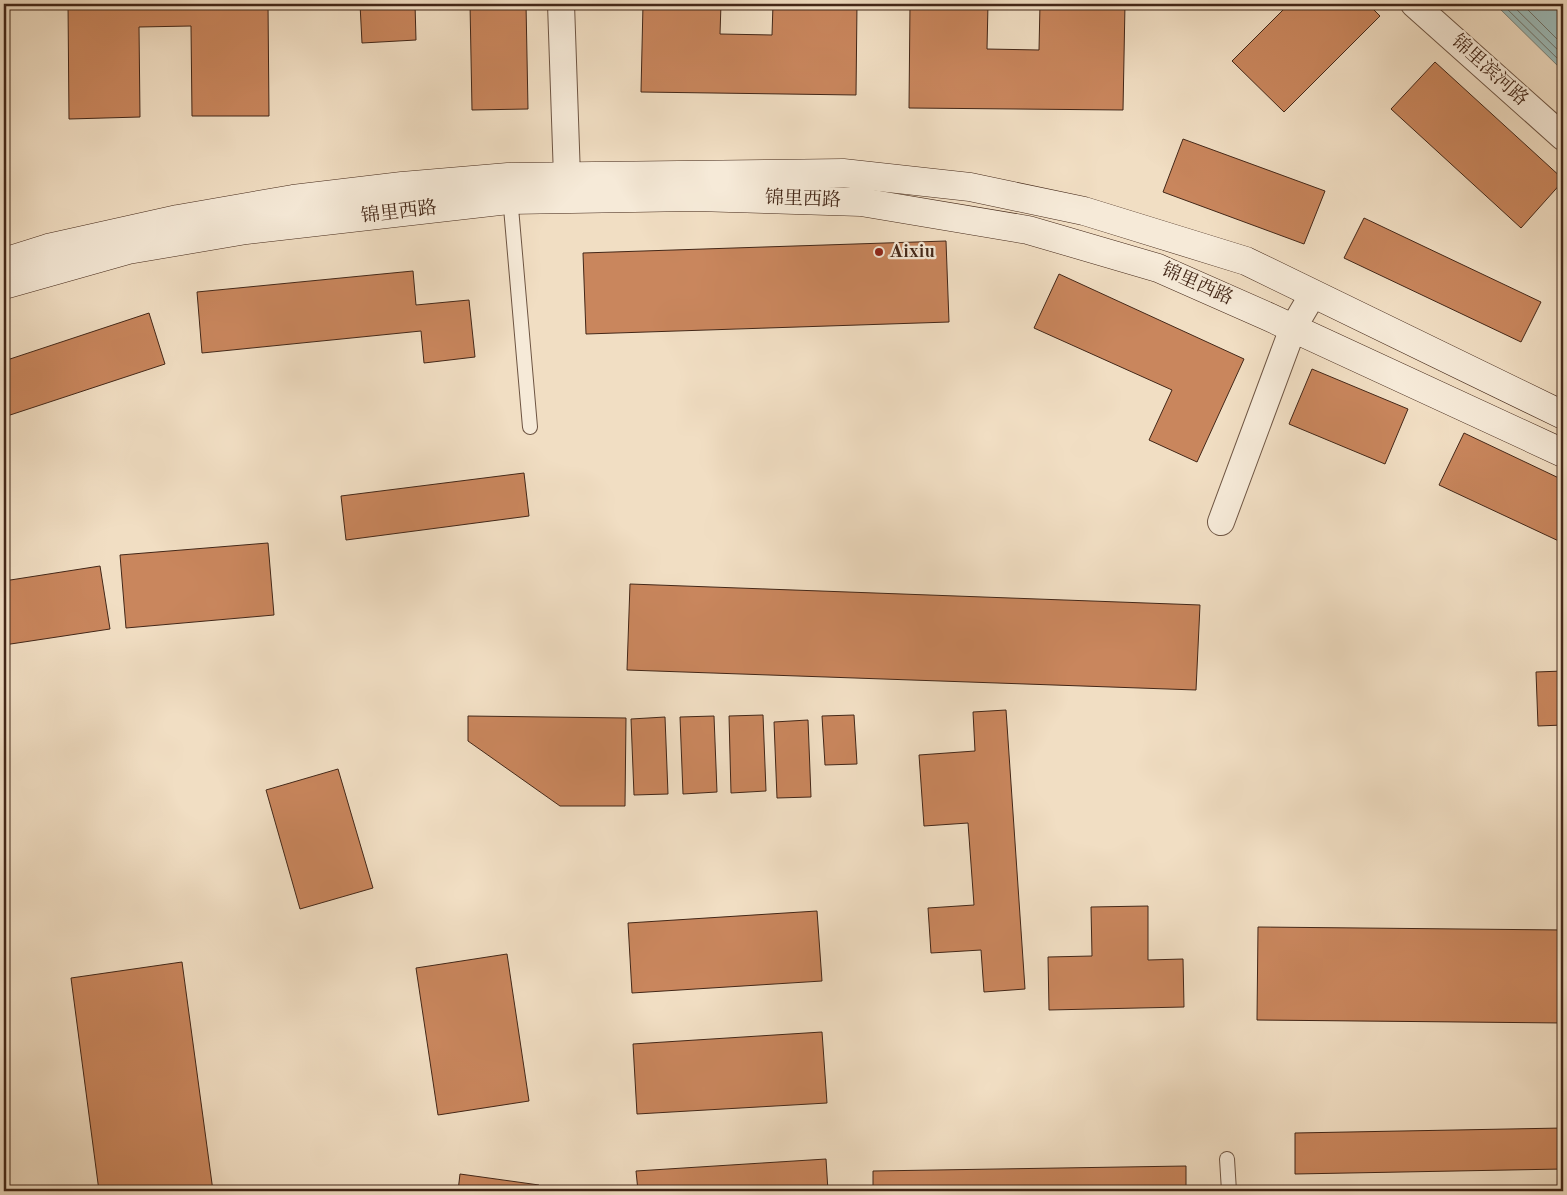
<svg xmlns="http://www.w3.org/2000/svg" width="1567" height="1195" font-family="'Old Standard TT','Noto Serif SC',serif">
  <rect width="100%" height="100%" fill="#f1dec3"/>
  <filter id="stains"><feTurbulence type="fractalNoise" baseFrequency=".004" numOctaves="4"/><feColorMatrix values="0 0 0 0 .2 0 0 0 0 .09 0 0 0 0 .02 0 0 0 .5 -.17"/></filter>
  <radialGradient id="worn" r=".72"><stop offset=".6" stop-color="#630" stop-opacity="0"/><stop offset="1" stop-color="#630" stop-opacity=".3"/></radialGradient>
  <path fill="#9cbbb9" stroke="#788079" d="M 1495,4 L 1563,4 L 1563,71 Z"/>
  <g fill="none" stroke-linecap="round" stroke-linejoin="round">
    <g stroke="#707168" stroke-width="1">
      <path d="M 1502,4 L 1563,64"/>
      <path d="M 1511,4 L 1563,55"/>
      <path d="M 1522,4 L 1563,45"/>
    </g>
  </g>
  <g fill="#c9865d" stroke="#432718">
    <path d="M 68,4 L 268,4 L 269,116 L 192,116 L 191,26 L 139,27 L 140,117 L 69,119 Z"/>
    <path d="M 360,4 L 415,4 L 416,40 L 362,43 Z"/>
    <path d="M 470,4 L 526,4 L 528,109 L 472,110 Z"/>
    <path d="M 643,4 L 721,4 L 720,34 L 772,35 L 773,4 L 857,4 L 856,95 L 641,92 Z"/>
    <path d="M 910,4 L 988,4 L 987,49 L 1039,50 L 1040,4 L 1125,4 L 1123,110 L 909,108 Z"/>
    <path d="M 1289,4 L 1368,4 L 1380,16 L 1284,112 L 1232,61 Z"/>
    <path d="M 1435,62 L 1563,179 L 1563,181 L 1521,228 L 1391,109 Z"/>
    <path d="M 1183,139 L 1325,191 L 1304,244 L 1163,192 Z"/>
    <path d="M 1364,218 L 1541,302 L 1521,342 L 1344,258 Z"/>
    <path d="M 946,241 L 949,322 L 586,334 L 583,253 Z"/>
    <path d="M 413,271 L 416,305 L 469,300 L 475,357 L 424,363 L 421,331 L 202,353 L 197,292 Z"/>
    <path d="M 1059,274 L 1244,359 L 1197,462 L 1149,440 L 1172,390 L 1034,328 Z"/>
    <path d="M 149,313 L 165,364 L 4,417 L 4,361 Z"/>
    <path d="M 1312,369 L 1408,409 L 1385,464 L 1289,424 Z"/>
    <path d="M 1464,433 L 1563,480 L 1563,543 L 1439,485 Z"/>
    <path d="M 524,473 L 529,516 L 346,540 L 341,496 Z"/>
    <path d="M 268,543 L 274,615 L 126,628 L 120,555 Z"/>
    <path d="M 100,566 L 110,629 L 4,645 L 4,581 Z"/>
    <path d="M 630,584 L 1200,605 L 1196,690 L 627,670 Z"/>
    <path d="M 1563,671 L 1563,725 L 1538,726 L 1536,672 Z"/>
    <path d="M 1006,710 L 1025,989 L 984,992 L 981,950 L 931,953 L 928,908 L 974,905 L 968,823 L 924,826 L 919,755 L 975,751 L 973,712 Z"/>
    <path d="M 763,715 L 766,791 L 731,793 L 729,716 Z"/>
    <path d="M 854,715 L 857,764 L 825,765 L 822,716 Z"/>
    <path d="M 468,716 L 626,718 L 625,806 L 560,806 L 468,741 Z"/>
    <path d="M 714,716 L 717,792 L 683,794 L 680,717 Z"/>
    <path d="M 665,717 L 668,794 L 634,795 L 631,719 Z"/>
    <path d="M 808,720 L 811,797 L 777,798 L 774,722 Z"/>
    <path d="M 338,769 L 373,888 L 300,909 L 266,790 Z"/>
    <path d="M 1148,906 L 1148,960 L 1183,959 L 1184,1007 L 1049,1010 L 1048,957 L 1092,956 L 1091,907 Z"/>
    <path d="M 817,911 L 822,981 L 632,993 L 628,923 Z"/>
    <path d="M 1258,927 L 1563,930 L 1563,1023 L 1257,1020 Z"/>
    <path d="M 507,954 L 529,1101 L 438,1115 L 416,968 Z"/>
    <path d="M 182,962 L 213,1191 L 99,1191 L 71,978 Z"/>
    <path d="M 822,1032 L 827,1103 L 637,1114 L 633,1044 Z"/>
    <path d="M 1563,1128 L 1563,1169 L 1295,1174 L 1295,1133 Z"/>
    <path d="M 826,1159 L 828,1191 L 638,1191 L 636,1171 Z"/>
    <path d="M 1186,1166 L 1186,1191 L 873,1191 L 873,1171 Z"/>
    <path d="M 460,1174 L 539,1185 L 538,1191 L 458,1191 Z"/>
  </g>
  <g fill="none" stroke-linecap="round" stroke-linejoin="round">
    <defs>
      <g id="service">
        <path d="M 510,196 L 530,427"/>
        <path d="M 1227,1159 L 1229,1191"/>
      </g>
      <g id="minor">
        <path d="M 561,4 L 567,177"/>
        <path d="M 1414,4 L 1563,137"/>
        <path d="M 1221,522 L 1293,328 L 1313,294"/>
      </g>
      <g id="secondary">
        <path d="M 4,262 L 48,248 L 178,219 L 293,199 L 402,186 L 508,177 L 843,173 L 970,187 L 1084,211 L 1246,261 L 1563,415"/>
        <path d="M 4,285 L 128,250 L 246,230 L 510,200 L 695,197 L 861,202 L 1028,230 L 1158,268 L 1269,317 L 1563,453"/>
      </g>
    </defs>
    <use href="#service" stroke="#6e5543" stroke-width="16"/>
    <use href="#minor" stroke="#6e5543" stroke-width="28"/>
    <use href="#secondary" stroke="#432718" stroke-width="29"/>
    <use href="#service" stroke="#f6ead8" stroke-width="14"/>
    <use href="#minor" stroke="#f6ead8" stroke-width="26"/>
    <use href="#secondary" stroke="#f6ead8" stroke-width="28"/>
  </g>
  <circle fill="#8f2418" stroke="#f6ead8" stroke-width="2" cx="879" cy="252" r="5"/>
  <g text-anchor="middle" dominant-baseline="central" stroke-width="4.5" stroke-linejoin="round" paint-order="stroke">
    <g font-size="19" fill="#432718" stroke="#f6ead8">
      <text transform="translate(1489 71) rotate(42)">锦里滨河路</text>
      <text transform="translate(803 200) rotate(2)">锦里西路</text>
      <text transform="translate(399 213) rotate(-7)">锦里西路</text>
      <text transform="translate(1197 285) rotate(24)">锦里西路</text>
    </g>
    <g font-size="19" font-weight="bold" fill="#432718" stroke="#f6ead8" text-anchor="start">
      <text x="889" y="252">Aixiu</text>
    </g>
  </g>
  <rect width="1567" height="1195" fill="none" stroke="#f1dec3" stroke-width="20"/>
  <rect x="5" y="5" width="1557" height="1185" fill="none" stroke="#432718" stroke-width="2.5"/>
  <rect x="10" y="10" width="1547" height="1175" fill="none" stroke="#432718"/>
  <rect width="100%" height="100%" filter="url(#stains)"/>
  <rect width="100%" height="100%" fill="url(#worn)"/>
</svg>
